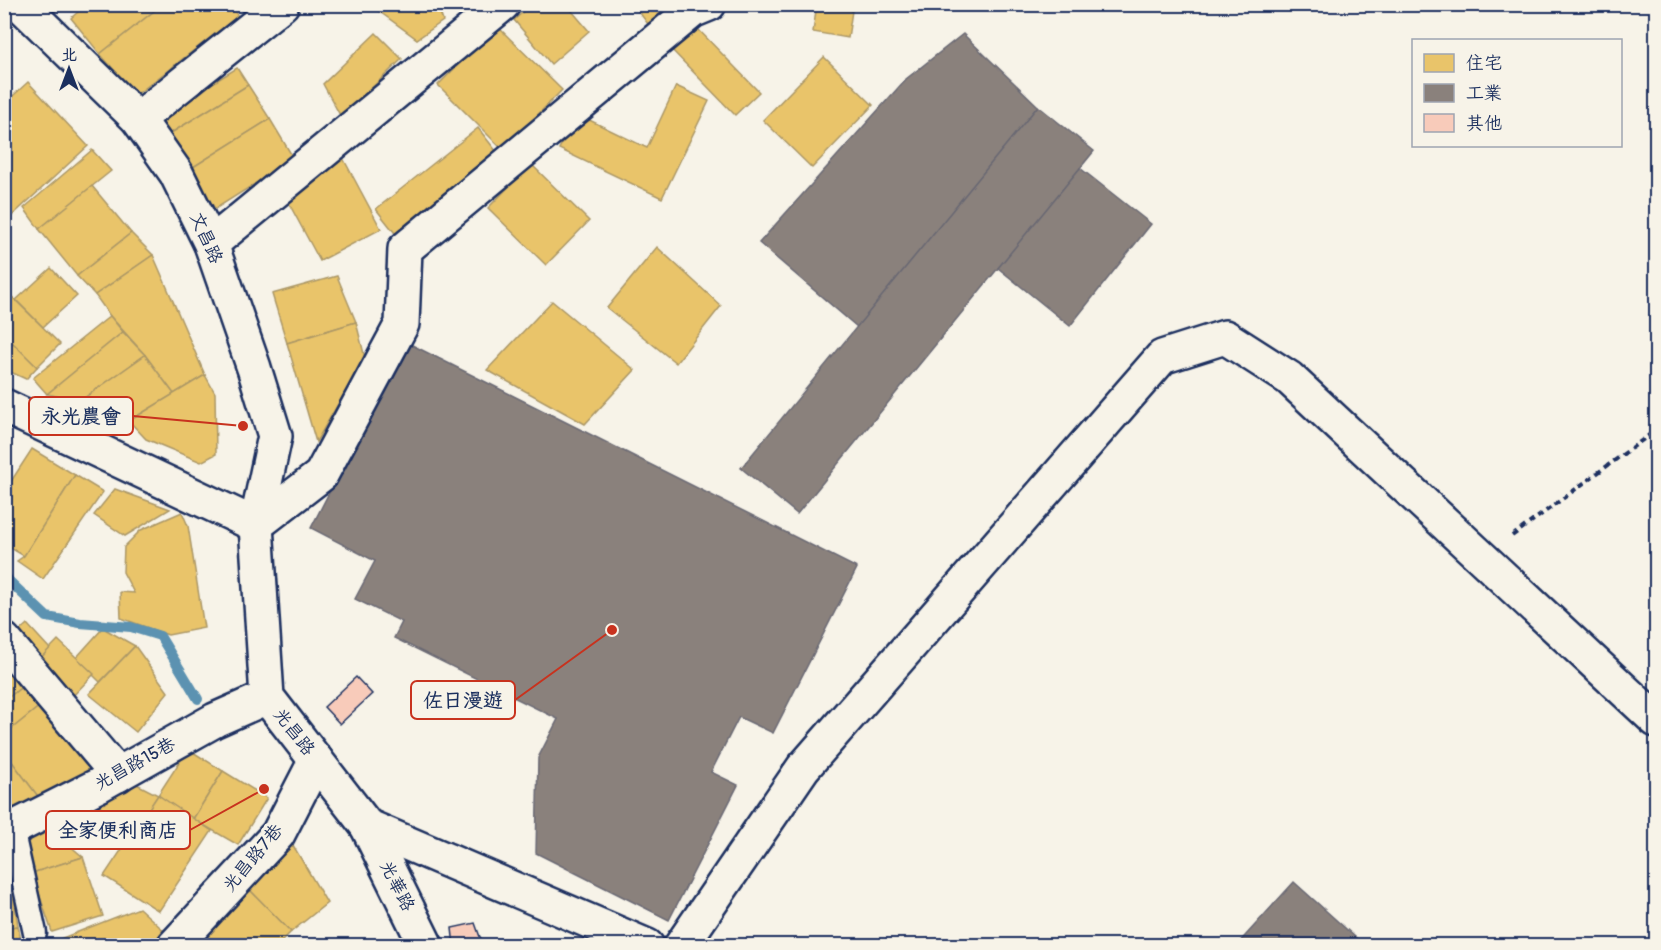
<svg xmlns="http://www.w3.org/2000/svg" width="1661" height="950" font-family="Pangolin,'LXGW WenKai TC',sans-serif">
  <rect width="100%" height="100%" fill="#f7f3e8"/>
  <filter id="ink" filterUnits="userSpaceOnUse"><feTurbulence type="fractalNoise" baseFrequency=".0167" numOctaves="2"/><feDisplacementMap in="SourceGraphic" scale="12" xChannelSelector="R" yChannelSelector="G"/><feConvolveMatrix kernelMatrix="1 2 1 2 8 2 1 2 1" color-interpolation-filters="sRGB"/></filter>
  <g filter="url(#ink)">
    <g fill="#e9c46a" stroke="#ab9766" stroke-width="1.5">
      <path d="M 46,4 L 65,4 L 53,13 Z"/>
      <path d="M 87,4 L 163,4 L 100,54 L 71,18 Z"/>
      <path d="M 163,4 L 229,4 L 238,16 L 136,95 L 100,54 Z"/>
      <path d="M 369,4 L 437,4 L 443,21 L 417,39 Z"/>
      <path d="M 532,4 L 566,4 L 589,31 L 551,64 L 514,20 Z"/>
      <path d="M 633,4 L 673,4 L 648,24 Z"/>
      <path d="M 817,4 L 853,4 L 848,38 L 813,32 Z"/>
      <path d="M 497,26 L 562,90 L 503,150 L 438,85 Z"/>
      <path d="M 695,26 L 759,92 L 735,115 L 671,49 Z"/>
      <path d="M 376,33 L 402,59 L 341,117 L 323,84 Z"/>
      <path d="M 824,57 L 873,105 L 812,168 L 763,120 Z"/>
      <path d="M 237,68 L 248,85 L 168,135 L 157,117 Z"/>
      <path d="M 28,82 L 88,146 L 4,223 L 4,104 Z"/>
      <path d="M 248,85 L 270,119 L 190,169 L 168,135 Z"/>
      <path d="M 676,86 L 709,101 L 662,198 L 559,149 L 577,114 L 647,148 Z"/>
      <path d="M 270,119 L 294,159 L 215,209 L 190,169 Z"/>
      <path d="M 478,128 L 500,156 L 398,237 L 376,209 Z"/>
      <path d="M 92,150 L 111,171 L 39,229 L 24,208 Z"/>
      <path d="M 343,158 L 381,229 L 320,261 L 286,198 Z"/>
      <path d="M 531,164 L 589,221 L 546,265 L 488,208 Z"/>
      <path d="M 92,186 L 131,233 L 77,276 L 39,229 Z"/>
      <path d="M 131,233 L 153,255 L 95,295 L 77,276 Z"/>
      <path d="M 657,247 L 721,306 L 676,363 L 607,308 Z"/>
      <path d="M 153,255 L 205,375 L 174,394 L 145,355 L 110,316 L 95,295 Z"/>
      <path d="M 51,268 L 77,296 L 43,327 L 16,300 Z"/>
      <path d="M 337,276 L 356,322 L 287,343 L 272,294 Z"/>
      <path d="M 4,289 L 60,344 L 37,367 L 4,335 Z"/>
      <path d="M 552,301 L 635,370 L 585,424 L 487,370 Z"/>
      <path d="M 110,316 L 123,332 L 47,394 L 33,378 Z"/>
      <path d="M 356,322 L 365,358 L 316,442 L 287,343 Z"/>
      <path d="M 123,332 L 145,355 L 80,401 L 47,394 Z"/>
      <path d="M 13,343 L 37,367 L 26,379 L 4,369 L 4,351 Z"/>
      <path d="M 145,355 L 174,394 L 129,421 L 80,401 Z"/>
      <path d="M 205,375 L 215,393 L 216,454 L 201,462 L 146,439 L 129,421 Z"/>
      <path d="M 32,449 L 75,475 L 24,556 L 4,544 L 4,492 Z"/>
      <path d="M 75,475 L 103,492 L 43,579 L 17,561 L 24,556 Z"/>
      <path d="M 115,489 L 170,509 L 125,536 L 94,515 Z"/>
      <path d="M 182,512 L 188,526 L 204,628 L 168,635 L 121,618 L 120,592 L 134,593 L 123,572 L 124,547 L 141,530 Z"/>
      <path d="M 27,624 L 50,649 L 39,661 L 15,635 Z"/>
      <path d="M 103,628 L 135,646 L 100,682 L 76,658 Z"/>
      <path d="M 58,640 L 94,674 L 68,701 L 32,667 Z"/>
      <path d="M 135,646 L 168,692 L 136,732 L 89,694 Z"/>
      <path d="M 7,665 L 23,686 L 4,701 L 4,667 Z"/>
      <path d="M 23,686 L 40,706 L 4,735 L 4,701 Z"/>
      <path d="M 40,706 L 92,768 L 40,799 L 4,751 L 4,735 Z"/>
      <path d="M 188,749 L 223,771 L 193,819 L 158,795 Z"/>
      <path d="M 4,751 L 40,799 L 4,819 Z"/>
      <path d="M 223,771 L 267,798 L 238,845 L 193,819 Z"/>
      <path d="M 125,778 L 158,795 L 135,830 L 87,799 Z"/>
      <path d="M 158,795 L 212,831 L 159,911 L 104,876 Z"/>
      <path d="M 47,826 L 83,857 L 32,873 L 24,835 Z"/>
      <path d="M 287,835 L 327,903 L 291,932 L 245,885 Z"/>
      <path d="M 5,844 L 12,885 L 4,886 Z"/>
      <path d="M 83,857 L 103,916 L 52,932 L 32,873 Z"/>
      <path d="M 12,885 L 18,926 L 4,928 L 4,886 Z"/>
      <path d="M 245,885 L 291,932 L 277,946 L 199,946 L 190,936 Z"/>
      <path d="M 139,908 L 170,936 L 161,946 L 63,946 L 60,939 Z"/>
      <path d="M 18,926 L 22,946 L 4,946 L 4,928 Z"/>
      <path d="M 60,939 L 63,946 L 46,946 Z"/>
    </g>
    <g fill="#8a817c" stroke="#696873" stroke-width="1.5">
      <path d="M 963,34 L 1038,106 L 857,327 L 759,243 L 906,79 Z"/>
      <path d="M 1038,106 L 1094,151 L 797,514 L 741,468 Z"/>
      <path d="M 1080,168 L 1151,224 L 1070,326 L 998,268 Z"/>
      <path d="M 406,342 L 857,568 L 773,733 L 739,717 L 711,772 L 738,785 L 669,920 L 536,853 L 538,758 L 558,719 L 394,638 L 402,622 L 355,599 L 375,561 L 311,528 Z"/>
      <path d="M 1294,882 L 1365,946 L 1236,946 Z"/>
    </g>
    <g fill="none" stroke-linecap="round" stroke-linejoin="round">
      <path stroke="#5c92b1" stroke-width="10" d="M 4,574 L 9,581 L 47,617 L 80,623 L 131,627 L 160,636 L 198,699"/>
    </g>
    <g fill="#f8cbba" stroke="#1b2f5e" stroke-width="1.5">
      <path d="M 356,677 L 372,694 L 340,724 L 324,707 Z"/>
      <path d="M 475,923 L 480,937 L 487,946 L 454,946 L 452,928 Z"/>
    </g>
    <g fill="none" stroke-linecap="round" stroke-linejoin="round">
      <defs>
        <path id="lane" d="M 12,829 L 35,933"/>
        <g id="street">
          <path d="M 138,119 L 282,4"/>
          <path d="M 211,244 L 503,4"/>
          <path d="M 256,525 L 321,475 L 402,324 L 405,249 L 692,11 L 709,4"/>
          <path d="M 4,640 L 118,775"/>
          <path d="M 4,833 L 99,785 L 215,720 L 267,697"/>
          <path d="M 174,946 L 278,834 L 316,760"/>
          <path d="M 681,946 L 803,768 L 1162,357 L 1225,337 L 1289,378 L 1656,720"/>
        </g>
        <g id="secondary">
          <path d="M 20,4 L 138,119 L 176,173 L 211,244 L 254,368 L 275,436 L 256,525 L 267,697 L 367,826 L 647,946"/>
          <path d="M 4,406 L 256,525"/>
          <path d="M 367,826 L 426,946"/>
        </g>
      </defs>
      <use href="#lane" stroke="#1b2f5e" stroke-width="27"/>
      <use href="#street" stroke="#1b2f5e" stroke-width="38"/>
      <use href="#secondary" stroke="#1b2f5e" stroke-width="38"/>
      <path stroke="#1b2f5e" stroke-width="4" stroke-dasharray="6 4.5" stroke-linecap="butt" d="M 1512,536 L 1656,430"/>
      <use href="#lane" stroke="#f7f3e8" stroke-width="22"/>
      <use href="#street" stroke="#f7f3e8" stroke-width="33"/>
      <use href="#secondary" stroke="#f7f3e8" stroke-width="33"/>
    </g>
  </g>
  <g text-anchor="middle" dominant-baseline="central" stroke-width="6" stroke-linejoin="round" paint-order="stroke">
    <g font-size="18" fill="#1b2f5e" stroke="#f7f3e8">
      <text transform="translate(206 238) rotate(66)">文昌路</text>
      <text transform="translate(294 732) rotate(52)">光昌路</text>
      <text transform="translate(135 764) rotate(-29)">光昌路15巷</text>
      <text transform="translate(253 858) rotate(-50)">光昌路7巷</text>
      <text transform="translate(397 886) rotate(63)">光華路</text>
    </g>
  </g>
  <path fill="none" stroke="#c8321e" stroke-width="2" d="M243 426L133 416M612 630L515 700M264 789L190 830"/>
  <g fill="#c8321e" stroke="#f7f3e8" stroke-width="2">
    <circle cx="243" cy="426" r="6"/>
    <circle cx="612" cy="630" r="6"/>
    <circle cx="264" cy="789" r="6"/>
  </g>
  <g fill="#f7f3e8" stroke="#c8321e" stroke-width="2">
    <rect x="29" y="397" width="104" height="38" rx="6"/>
    <rect x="411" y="681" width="104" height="38" rx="6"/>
    <rect x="46" y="811" width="144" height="38" rx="6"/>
  </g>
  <g font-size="20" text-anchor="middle" font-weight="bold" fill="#1b2f5e">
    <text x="81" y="423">永光農會</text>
    <text x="463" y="707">佐日漫遊</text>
    <text x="118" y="837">全家便利商店</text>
  </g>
  <rect width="1661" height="950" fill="none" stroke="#f7f3e8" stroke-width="24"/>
  <rect x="12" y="12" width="1637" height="926" fill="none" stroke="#1b2f5e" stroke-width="2" filter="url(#ink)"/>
  <rect x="1412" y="39" width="210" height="108" fill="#f7f3e8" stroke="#9fa5b1" stroke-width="1.5"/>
  <rect x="1424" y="54" width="30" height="18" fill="#e9c46a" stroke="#9fa5b1" stroke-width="1.5"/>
  <text x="1466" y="69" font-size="18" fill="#1b2f5e">住宅</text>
  <rect x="1424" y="84" width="30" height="18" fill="#8a817c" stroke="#9fa5b1" stroke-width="1.5"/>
  <text x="1466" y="99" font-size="18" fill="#1b2f5e">工業</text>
  <rect x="1424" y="114" width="30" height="18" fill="#f8cbba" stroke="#9fa5b1" stroke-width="1.5"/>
  <text x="1466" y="129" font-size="18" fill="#1b2f5e">其他</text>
  <g transform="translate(69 69)" stroke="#f7f3e8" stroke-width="4.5" paint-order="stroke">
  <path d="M0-4.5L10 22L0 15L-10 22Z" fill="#1b2f5e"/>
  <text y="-9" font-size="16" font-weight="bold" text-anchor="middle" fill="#1b2f5e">北</text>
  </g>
</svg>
